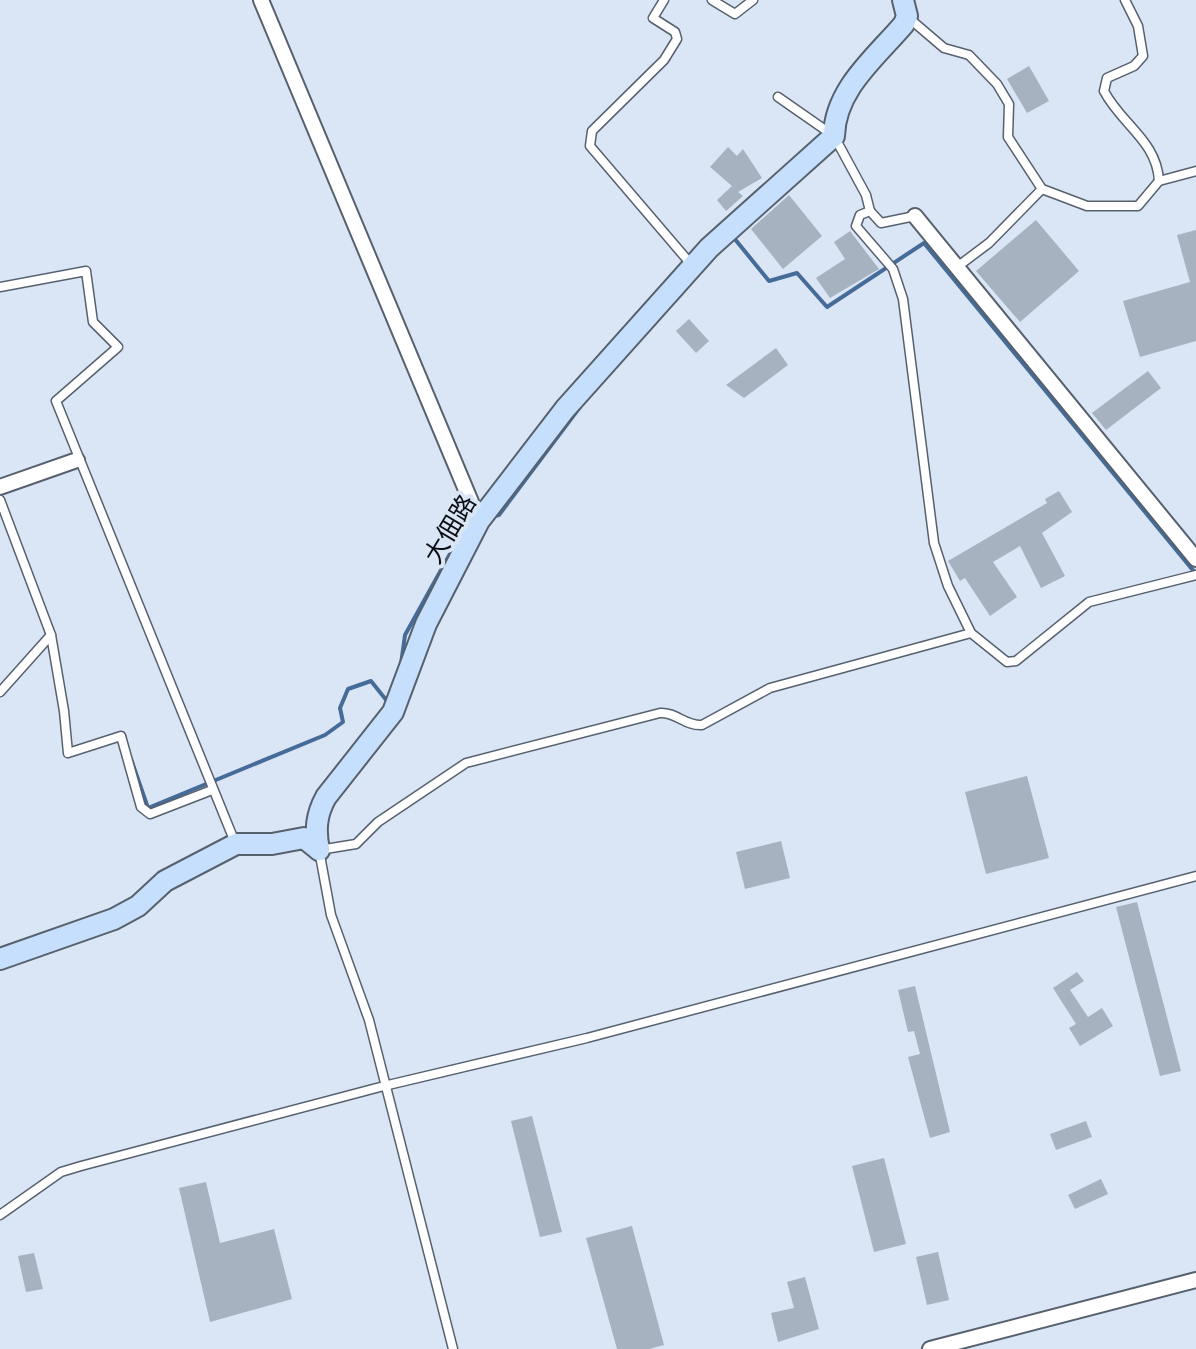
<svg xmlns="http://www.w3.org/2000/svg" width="1196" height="1349" font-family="Roboto,'Noto Sans TC',sans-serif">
  <rect width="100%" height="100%" fill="#dae6f5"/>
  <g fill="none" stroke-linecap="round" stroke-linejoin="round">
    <g stroke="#456b98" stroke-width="4">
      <path d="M 734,238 L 769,281 L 797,273 L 827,307 L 924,243 L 1196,574"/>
      <path d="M 494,516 L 499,515 L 580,407"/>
      <path d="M 401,664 L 405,635 L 461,534"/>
      <path d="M 131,759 L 148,808 L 325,735 L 343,722 L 340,708 L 348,689 L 371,681 L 387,701 L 389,696"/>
    </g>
  </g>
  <g fill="#a7b2c0">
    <path d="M 1029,66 L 1049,101 L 1027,113 L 1007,79 Z"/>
    <path d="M 728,147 L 737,156 L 743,149 L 762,178 L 738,192 L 743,196 L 726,211 L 717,200 L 732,186 L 710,167 Z"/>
    <path d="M 789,195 L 822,236 L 783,269 L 751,229 Z"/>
    <path d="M 1036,220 L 1079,271 L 1020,322 L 976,271 Z"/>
    <path d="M 1196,230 L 1196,341 L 1140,357 L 1123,301 L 1190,282 L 1177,235 Z"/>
    <path d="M 850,231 L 879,269 L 830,298 L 816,278 L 845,259 L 834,242 Z"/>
    <path d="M 689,319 L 709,341 L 696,353 L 676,331 Z"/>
    <path d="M 776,348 L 788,365 L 744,398 L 726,385 Z"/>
    <path d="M 1148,371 L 1161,388 L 1106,430 L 1092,413 Z"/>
    <path d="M 1059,491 L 1072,512 L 1042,533 L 1065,576 L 1041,588 L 1020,546 L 993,562 L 1017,597 L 990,616 L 965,578 L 960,581 L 948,561 L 1047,503 L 1045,499 Z"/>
    <path d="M 1027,776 L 1049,858 L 986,874 L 965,792 Z"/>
    <path d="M 781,841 L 790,878 L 745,889 L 736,852 Z"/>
    <path d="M 1137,902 L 1181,1071 L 1160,1076 L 1116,907 Z"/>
    <path d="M 1077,972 L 1084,981 L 1070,990 L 1088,1017 L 1102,1008 L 1113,1026 L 1080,1046 L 1069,1028 L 1076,1024 L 1053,988 Z"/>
    <path d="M 915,986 L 950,1132 L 930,1138 L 908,1057 L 920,1054 L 914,1031 L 908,1032 L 898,990 Z"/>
    <path d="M 532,1116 L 562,1232 L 540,1237 L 511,1121 Z"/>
    <path d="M 1086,1121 L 1092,1137 L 1056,1150 L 1050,1134 Z"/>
    <path d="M 884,1158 L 906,1244 L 874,1252 L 852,1166 Z"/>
    <path d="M 1101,1179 L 1108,1194 L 1075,1209 L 1068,1195 Z"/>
    <path d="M 206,1182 L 220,1243 L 274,1229 L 292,1299 L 210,1322 L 179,1188 Z"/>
    <path d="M 632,1226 L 664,1345 L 649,1349 L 617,1349 L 586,1238 Z"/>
    <path d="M 938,1252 L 949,1300 L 927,1305 L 916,1257 Z"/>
    <path d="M 34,1253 L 43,1289 L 26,1292 L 18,1256 Z"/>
    <path d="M 805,1277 L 819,1329 L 778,1342 L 771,1313 L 794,1308 L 787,1282 Z"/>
  </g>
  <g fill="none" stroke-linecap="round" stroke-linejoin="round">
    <defs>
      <g id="lane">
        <path d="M 664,0 L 653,18 L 675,32 L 677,39 L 664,60 L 592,131 L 590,146 L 690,263"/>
        <path d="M 712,0 L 735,14 L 753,0"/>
        <path d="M 1125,0 L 1138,26 L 1143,56 L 1134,66 L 1107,78 L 1104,91 C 1121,124 1157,141 1159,181"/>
        <path d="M 910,19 L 944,48 L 969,55 L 997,84 L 1009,104 L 1008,137 L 1042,189 L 1087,206 L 1138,206 L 1159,181 L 1196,171"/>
        <path d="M 778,97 L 834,136 L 866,195 L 870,211 L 881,223 L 915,216"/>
        <path d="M 870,211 L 860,215 L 856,226 L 893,269 L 903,299 L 934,543 L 948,586 L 971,633"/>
        <path d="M 957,267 L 989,243 L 1042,189"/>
        <path d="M 0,287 L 86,271 L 93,322 L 118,347 L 56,401 L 234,840"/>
        <path d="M 0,500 L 51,635 L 64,711 L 68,753 L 121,736 L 141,807 L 150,814 L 212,790"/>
        <path d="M 0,692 L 51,635"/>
        <path d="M 0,1215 L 61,1172 L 81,1166 L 384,1086 L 587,1038 L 1196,876"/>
        <path d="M 453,1349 L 369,1020 L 331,915 L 319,850 L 356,844 L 378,822 L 466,763 L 660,713 C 676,712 685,726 702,725 L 770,688 L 971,633 L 1007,662 L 1016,661 L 1089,602 L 1196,575"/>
      </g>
      <g id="street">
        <path d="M 261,0 L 479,521"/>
        <path d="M 915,216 L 1196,559"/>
        <path d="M 0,487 L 77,460"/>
        <path d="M 930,1349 L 1196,1280"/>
      </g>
      <g id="secondary">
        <path d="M 319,850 C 315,830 316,815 326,797 L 393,712 L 426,624 L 479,521 L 565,409 L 709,248 L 834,136 C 835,89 876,57 904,24 L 907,16 L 903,0"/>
        <path d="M 0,959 L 114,919 L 138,906 L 165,881 L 236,844 L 272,844 L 304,838 L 319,850"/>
      </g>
    </defs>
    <use href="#lane" stroke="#57616e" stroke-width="11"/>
    <use href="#street" stroke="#57616e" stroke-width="18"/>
    <use href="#secondary" stroke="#57616e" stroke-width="24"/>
    <use href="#lane" stroke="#fff" stroke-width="8"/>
    <use href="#street" stroke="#fff" stroke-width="14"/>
    <use href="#secondary" stroke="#c5dffd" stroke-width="20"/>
  </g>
  <g text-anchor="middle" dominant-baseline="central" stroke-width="8" stroke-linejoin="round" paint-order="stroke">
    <g font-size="25" fill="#0b0f14" stroke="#dae6f5">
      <text transform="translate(450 529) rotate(-59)">大佃路</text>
    </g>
  </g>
</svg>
